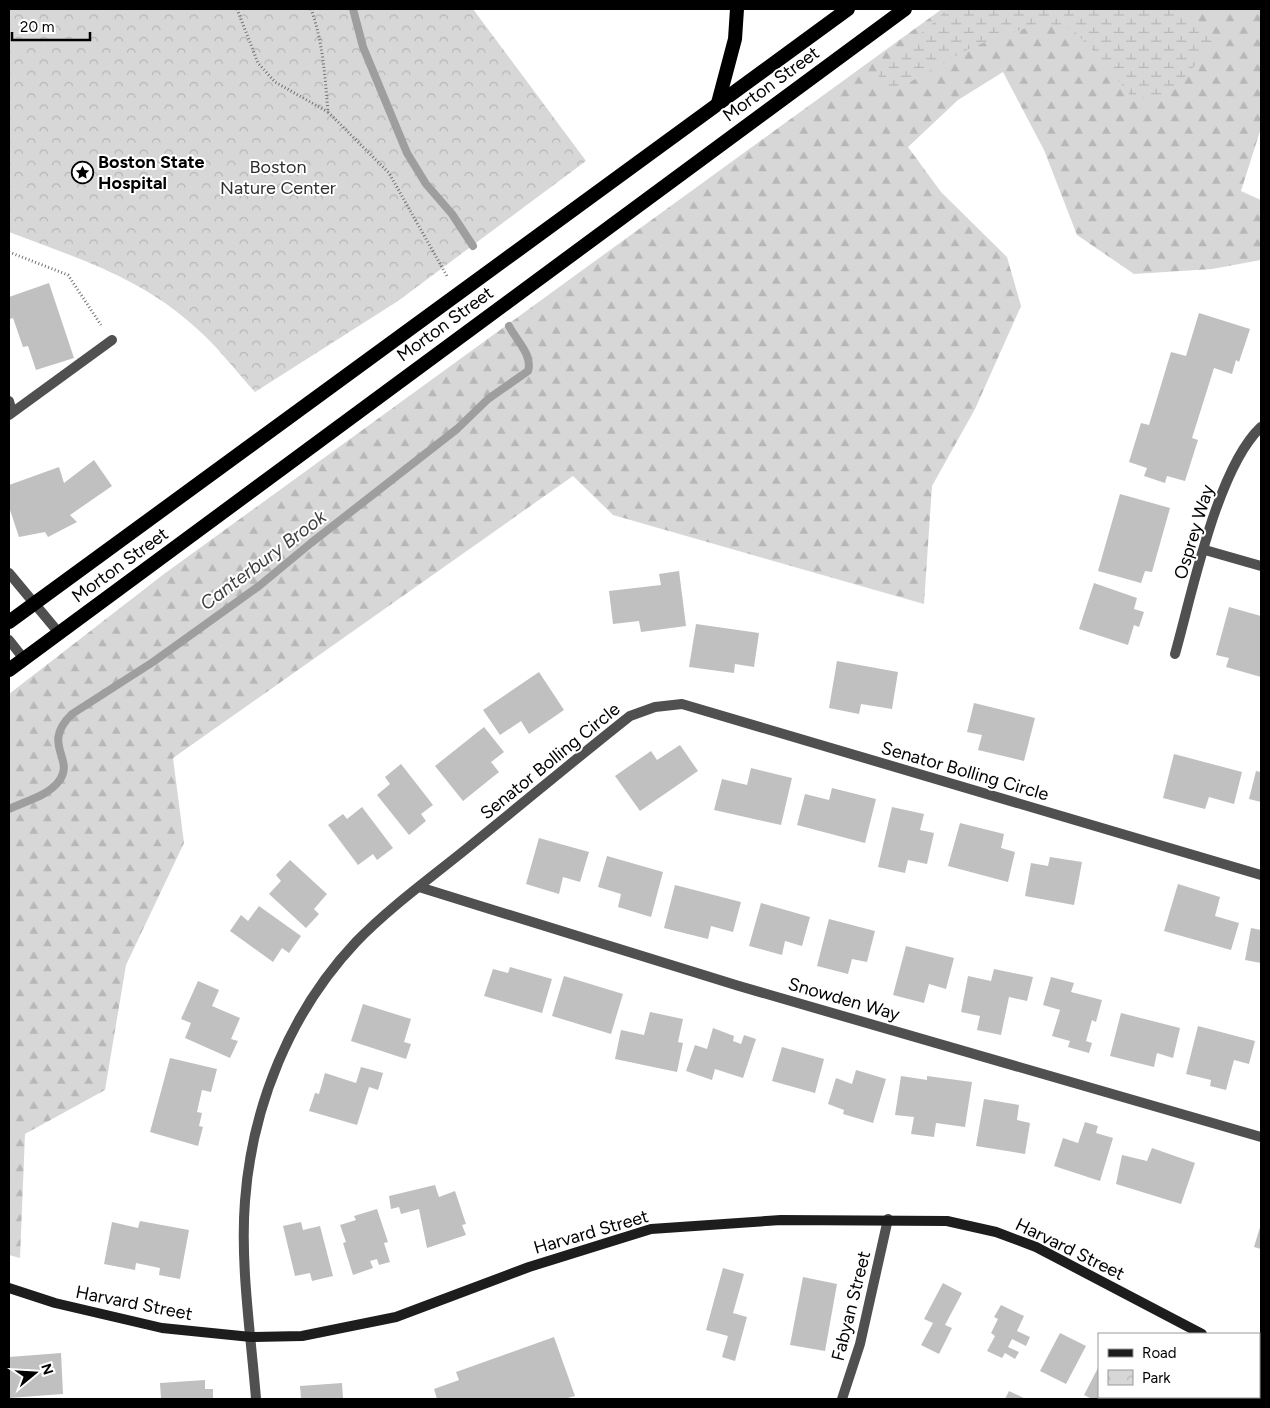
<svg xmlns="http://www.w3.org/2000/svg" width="1270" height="1408" font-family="Figtree,sans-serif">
  <defs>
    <pattern id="forest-firs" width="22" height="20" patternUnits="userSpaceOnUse" patternTransform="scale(1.25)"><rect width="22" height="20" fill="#d7d7d7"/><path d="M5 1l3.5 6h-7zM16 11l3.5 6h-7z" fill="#b7b7b7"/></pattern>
    <pattern id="wetland-marsh" width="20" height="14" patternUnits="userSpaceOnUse" patternTransform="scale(1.25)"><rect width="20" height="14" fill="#d7d7d7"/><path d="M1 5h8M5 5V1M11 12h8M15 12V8" fill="none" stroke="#b7b7b7"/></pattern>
    <pattern id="park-crowns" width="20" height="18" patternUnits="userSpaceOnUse" patternTransform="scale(1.25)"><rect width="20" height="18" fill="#d7d7d7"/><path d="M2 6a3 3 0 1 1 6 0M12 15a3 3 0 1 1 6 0" fill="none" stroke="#b7b7b7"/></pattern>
  </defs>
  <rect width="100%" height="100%" fill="#fff"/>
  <path fill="url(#forest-firs)" d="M 942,9 L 1261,9 L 1261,128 L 1241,191 L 1261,200 L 1261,260 L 1212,269 L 1134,274 L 1077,235 L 1044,150 L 1003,72 L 958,100 L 908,147 L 941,192 L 1007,257 L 1021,306 L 975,409 L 932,486 L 924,604 L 613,515 L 573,476 L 173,758 L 184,843 L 126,965 L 105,1090 L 25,1134 L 20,1258 L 9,1255 L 9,694 L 164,574 Z"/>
  <path fill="url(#wetland-marsh)" d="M 948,9 L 1170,9 L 1208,29 L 1213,44 L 1179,84 L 1156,98 L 1132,98 L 1105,63 L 1071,28 L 1037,24 L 972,47 L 903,86 L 876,88 L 880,71 Z"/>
  <path fill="url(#park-crowns)" d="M 9,9 L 473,9 L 586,161 L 398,301 L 255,392 C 235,370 217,346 195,327 C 142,278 75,257 9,232 Z"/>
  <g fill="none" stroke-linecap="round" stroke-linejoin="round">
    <g stroke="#9e9e9e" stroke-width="8">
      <path d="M 353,9 L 363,47 L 407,153 L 426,184 L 452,214 L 473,246"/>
      <path d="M 9,809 C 25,801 48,796 59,781 C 76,758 40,745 72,714 L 153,662 L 259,586 L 311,543 L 457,429 L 488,399 L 528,371 C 533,355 516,340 509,326"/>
    </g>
  </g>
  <g fill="#c0c0c0">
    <path d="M 49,283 L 74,358 L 36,370 L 28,346 L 23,347 L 13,318 L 10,319 L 9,297 Z"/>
    <path d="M 1199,313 L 1250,329 L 1239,362 L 1236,360 L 1232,374 L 1214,368 L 1192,438 L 1198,440 L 1185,481 L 1167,476 L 1165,483 L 1144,476 L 1147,468 L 1129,462 L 1141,423 L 1149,425 L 1171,352 L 1186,356 Z"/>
    <path d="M 94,460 L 112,486 L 70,515 L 77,522 L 48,537 L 45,532 L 19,537 L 9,507 L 9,485 L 59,467 L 64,483 Z"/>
    <path d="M 1120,494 L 1170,508 L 1152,572 L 1145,571 L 1141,583 L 1098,571 Z"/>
    <path d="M 679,571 L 686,626 L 641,632 L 639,621 L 613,624 L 609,591 L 661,585 L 659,574 Z"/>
    <path d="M 1094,583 L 1137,598 L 1134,609 L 1144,612 L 1139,627 L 1134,625 L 1128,645 L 1079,629 Z"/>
    <path d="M 1229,607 L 1261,616 L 1261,677 L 1226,667 L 1229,658 L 1216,655 Z"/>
    <path d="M 696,624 L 759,633 L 754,667 L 735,664 L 734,673 L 689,667 Z"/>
    <path d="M 837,661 L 898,672 L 892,709 L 861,704 L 859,714 L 829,708 Z"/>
    <path d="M 539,672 L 564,710 L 529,734 L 521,721 L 500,735 L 483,710 Z"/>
    <path d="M 974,703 L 1035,718 L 1024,761 L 978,750 L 982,735 L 967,732 Z"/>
    <path d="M 484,727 L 504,752 L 491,762 L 499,772 L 463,801 L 435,766 Z"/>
    <path d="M 680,745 L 698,771 L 640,811 L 615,776 L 651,751 L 657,760 Z"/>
    <path d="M 1174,754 L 1242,772 L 1234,804 L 1209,797 L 1205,809 L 1163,798 Z"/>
    <path d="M 401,764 L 433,805 L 421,814 L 426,821 L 409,835 L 377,795 L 390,784 L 385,777 Z"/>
    <path d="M 751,768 L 792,778 L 781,825 L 714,810 L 722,779 L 747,785 Z"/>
    <path d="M 1256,771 L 1261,772 L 1261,802 L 1249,799 Z"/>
    <path d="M 832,788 L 876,799 L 865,843 L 797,825 L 805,794 L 829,800 Z"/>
    <path d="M 362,807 L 393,848 L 377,860 L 373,854 L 358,865 L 328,825 L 343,814 L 347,819 Z"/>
    <path d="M 892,807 L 924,814 L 920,830 L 934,833 L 927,864 L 908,860 L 905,873 L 878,867 Z"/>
    <path d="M 960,823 L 1004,834 L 1001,848 L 1015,852 L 1008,882 L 948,866 Z"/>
    <path d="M 539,838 L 589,852 L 580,882 L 563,877 L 559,894 L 526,884 Z"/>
    <path d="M 607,856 L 663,872 L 651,917 L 618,907 L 621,894 L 598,887 Z"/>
    <path d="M 1050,857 L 1082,862 L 1074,905 L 1025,896 L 1031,863 L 1048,866 Z"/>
    <path d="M 290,860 L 327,894 L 314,909 L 319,914 L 306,928 L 269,894 L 281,881 L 276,875 Z"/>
    <path d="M 1178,884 L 1220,897 L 1215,916 L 1239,923 L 1231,950 L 1164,931 Z"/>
    <path d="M 675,885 L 741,902 L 733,932 L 711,926 L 708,939 L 664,928 Z"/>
    <path d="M 761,903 L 810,917 L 802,946 L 785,941 L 782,955 L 749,946 Z"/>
    <path d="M 259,906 L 301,936 L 289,953 L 282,948 L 273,962 L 230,931 L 241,915 L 248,921 Z"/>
    <path d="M 829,919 L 875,931 L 867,962 L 852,959 L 848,974 L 817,966 Z"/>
    <path d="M 1251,928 L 1261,930 L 1261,963 L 1245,960 Z"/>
    <path d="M 906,946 L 954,958 L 946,989 L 929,984 L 924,1003 L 893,995 Z"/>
    <path d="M 510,967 L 552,979 L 542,1013 L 484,996 L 493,969 L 508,973 Z"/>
    <path d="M 994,969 L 1033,977 L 1027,1001 L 1009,997 L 1001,1035 L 977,1030 L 980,1016 L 961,1012 L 968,976 L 991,981 Z"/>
    <path d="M 564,976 L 623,994 L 611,1034 L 552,1016 Z"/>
    <path d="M 1051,977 L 1074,983 L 1071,992 L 1102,1000 L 1096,1022 L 1092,1020 L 1086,1041 L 1092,1043 L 1089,1053 L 1068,1047 L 1070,1041 L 1052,1036 L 1060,1010 L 1043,1005 Z"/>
    <path d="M 198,981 L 219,990 L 212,1006 L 240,1018 L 231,1039 L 238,1041 L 230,1058 L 185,1038 L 191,1023 L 181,1019 Z"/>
    <path d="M 363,1004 L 411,1019 L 404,1042 L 411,1044 L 406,1059 L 351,1041 Z"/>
    <path d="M 650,1012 L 683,1019 L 678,1042 L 683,1043 L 677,1072 L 615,1059 L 621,1030 L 644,1035 Z"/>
    <path d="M 1121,1013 L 1180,1028 L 1173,1058 L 1157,1053 L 1154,1067 L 1110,1056 Z"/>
    <path d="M 1198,1026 L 1255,1041 L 1249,1064 L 1234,1060 L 1226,1090 L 1210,1086 L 1211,1080 L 1186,1074 Z"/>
    <path d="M 713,1028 L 734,1036 L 733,1041 L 741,1044 L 744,1035 L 756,1039 L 743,1078 L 715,1069 L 712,1080 L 686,1071 L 695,1045 L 707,1049 Z"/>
    <path d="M 782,1047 L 824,1059 L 815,1093 L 772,1081 Z"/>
    <path d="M 170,1058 L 217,1069 L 211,1092 L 202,1090 L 197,1112 L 202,1113 L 199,1126 L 203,1127 L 198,1146 L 150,1132 Z"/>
    <path d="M 361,1067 L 383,1073 L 378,1090 L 369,1087 L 357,1125 L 309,1111 L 315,1093 L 319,1094 L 325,1073 L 356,1083 Z"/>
    <path d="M 856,1070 L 886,1079 L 873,1123 L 843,1114 L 844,1110 L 828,1104 L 836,1078 L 852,1084 Z"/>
    <path d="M 901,1076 L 927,1080 L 927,1076 L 972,1082 L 965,1127 L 936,1123 L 934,1137 L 911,1134 L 914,1117 L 895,1115 Z"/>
    <path d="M 984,1099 L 1019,1105 L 1017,1120 L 1030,1123 L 1025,1154 L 976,1146 Z"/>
    <path d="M 1085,1122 L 1098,1126 L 1096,1133 L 1113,1138 L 1100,1181 L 1054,1166 L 1063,1138 L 1078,1143 Z"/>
    <path d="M 1152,1148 L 1195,1163 L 1181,1204 L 1116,1184 L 1122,1155 L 1147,1161 Z"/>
    <path d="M 435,1185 L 439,1197 L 455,1191 L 466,1224 L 462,1225 L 466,1235 L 427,1248 L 419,1209 L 401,1214 L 399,1207 L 391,1209 L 389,1196 Z"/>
    <path d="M 377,1209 L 388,1242 L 384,1243 L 390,1262 L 379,1265 L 377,1259 L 370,1261 L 373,1268 L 353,1275 L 343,1243 L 346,1242 L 340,1225 L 356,1220 L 354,1216 Z"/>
    <path d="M 140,1221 L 189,1230 L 180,1279 L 159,1275 L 160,1268 L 136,1263 L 135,1270 L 104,1264 L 112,1222 L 138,1228 Z"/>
    <path d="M 301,1222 L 303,1230 L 320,1226 L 333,1276 L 312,1281 L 310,1273 L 295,1276 L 283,1226 Z"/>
    <path d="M 1261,1224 L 1261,1249 L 1254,1247 Z"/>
    <path d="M 723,1268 L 744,1274 L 733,1313 L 747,1317 L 735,1361 L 722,1357 L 728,1336 L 706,1330 Z"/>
    <path d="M 803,1277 L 837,1284 L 825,1351 L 790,1345 Z"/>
    <path d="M 943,1283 L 962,1293 L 945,1325 L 952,1328 L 939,1354 L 921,1345 L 933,1323 L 924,1319 Z"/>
    <path d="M 1001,1305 L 1024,1316 L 1017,1331 L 1030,1337 L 1026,1346 L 1012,1339 L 1008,1347 L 1019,1352 L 1015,1359 L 1005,1353 L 1002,1358 L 987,1351 L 995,1336 L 991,1333 L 998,1319 L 994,1317 Z"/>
    <path d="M 1060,1333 L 1086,1346 L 1066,1384 L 1040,1371 Z"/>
    <path d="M 554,1337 L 575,1396 L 564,1399 L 437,1399 L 434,1389 L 459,1380 L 456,1372 Z"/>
    <path d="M 61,1353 L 63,1394 L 9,1398 L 9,1357 Z"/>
    <path d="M 1099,1366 L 1099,1397 L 1115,1397 L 1114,1399 L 1092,1399 L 1084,1395 Z"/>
    <path d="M 205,1380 L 205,1389 L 213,1389 L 213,1399 L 161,1399 L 160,1383 Z"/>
    <path d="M 342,1383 L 343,1399 L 301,1399 L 300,1386 Z"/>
    <path d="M 1009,1391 L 1026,1399 L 1005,1399 Z"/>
  </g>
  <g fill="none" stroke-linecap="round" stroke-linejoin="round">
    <g stroke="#727272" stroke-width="3" stroke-dasharray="1 2.5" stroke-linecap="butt">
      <path d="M 237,9 L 258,63 L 275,82 L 328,112"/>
      <path d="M 311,9 C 323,42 325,76 328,112 L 389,173 L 448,278"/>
      <path d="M 9,252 L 68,275 L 101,325"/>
    </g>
    <g stroke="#505050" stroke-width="10">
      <path d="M 9,401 L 12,412"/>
      <path d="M 9,415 L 112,340"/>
      <path d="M 1205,550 L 1261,566"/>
      <path d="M 9,573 L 59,633"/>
      <path d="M 9,640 L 24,659"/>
      <path d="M 1175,654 C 1192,594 1217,468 1261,427"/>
      <path d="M 419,887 L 739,986 L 1261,1137"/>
      <path d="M 256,1399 C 251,1336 240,1264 245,1201 C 252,1106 290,1012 356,942 C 392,905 436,874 476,841 C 527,800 578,757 630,716 L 655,707 L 682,704 L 1261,875"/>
      <path d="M 842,1399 L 860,1344 L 888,1219"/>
      <path d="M 1185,1399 L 1187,1397"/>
    </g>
    <g stroke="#1d1d1d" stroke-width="10">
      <path d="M 9,1288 L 55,1303 L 162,1328 L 251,1337 L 302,1336 L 396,1317 L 529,1267 L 651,1229 L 781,1220 L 947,1221 L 996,1232 L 1036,1247 L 1202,1334"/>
      <path d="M 1259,1366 L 1261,1368"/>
    </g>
    <g stroke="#000" stroke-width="14">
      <path d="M 718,103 L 735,39 L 737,9"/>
      <path d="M 9,622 L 848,9"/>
      <path d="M 9,670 L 905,9"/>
    </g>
  </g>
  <defs>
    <symbol id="sight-ring" viewBox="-11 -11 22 22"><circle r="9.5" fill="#fff" stroke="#000" stroke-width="1.5"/><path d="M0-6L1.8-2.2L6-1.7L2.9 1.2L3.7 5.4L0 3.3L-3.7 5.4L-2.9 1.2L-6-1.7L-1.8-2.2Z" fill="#000"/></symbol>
  </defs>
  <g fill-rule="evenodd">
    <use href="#sight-ring" x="70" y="160" width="25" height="25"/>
  </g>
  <g text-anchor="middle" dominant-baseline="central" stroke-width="4" stroke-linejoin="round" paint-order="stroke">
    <g font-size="18" fill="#000" stroke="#fff">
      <text transform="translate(771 84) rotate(-36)">Morton Street</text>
      <text transform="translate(445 324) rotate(-36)">Morton Street</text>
      <text transform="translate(1194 532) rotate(-73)">Osprey Way</text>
      <text transform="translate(120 565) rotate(-36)">Morton Street</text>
      <text transform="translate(550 761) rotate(-39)">Senator Bolling Circle</text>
      <text transform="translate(965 771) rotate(16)">Senator Bolling Circle</text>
      <text transform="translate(844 999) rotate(16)">Snowden Way</text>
      <text transform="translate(591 1232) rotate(-16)">Harvard Street</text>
      <text transform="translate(1070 1249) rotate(26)">Harvard Street</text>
      <text transform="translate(134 1303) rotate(11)">Harvard Street</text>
      <text transform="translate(851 1306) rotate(-76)">Fabyan Street</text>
    </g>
    <g font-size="18" font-weight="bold" fill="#000" stroke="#fff" text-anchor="start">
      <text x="98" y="162">Boston State<tspan x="98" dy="21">Hospital</tspan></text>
    </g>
    <g font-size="18" fill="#2e2e2e" stroke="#fff">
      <text x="278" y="167">Boston<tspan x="278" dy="21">Nature Center</tspan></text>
    </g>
    <g font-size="19" font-style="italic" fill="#3f3f3f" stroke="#fff">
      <text transform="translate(263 560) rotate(-37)">Canterbury Brook</text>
    </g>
  </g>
  <rect width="1270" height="1408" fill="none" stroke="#000000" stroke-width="20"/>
  <rect x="1098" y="1333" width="162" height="65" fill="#ffffff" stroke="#999999"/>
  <rect x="1108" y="1349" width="25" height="8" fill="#1d1d1d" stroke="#999999"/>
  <text x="1142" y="1358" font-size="15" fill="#000000">Road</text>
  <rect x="1108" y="1370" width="25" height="15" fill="url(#park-crowns)" stroke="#999999"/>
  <text x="1142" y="1383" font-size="15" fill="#000000">Park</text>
  <g transform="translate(35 1373) rotate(72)" stroke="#ffffff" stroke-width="4" paint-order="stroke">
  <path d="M0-4L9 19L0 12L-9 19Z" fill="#000000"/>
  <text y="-8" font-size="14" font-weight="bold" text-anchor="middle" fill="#000000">N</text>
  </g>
  <path d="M12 32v8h78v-8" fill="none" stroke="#000000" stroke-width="2.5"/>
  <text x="20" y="32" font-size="15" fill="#000000" stroke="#ffffff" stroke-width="4" paint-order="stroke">20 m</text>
</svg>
